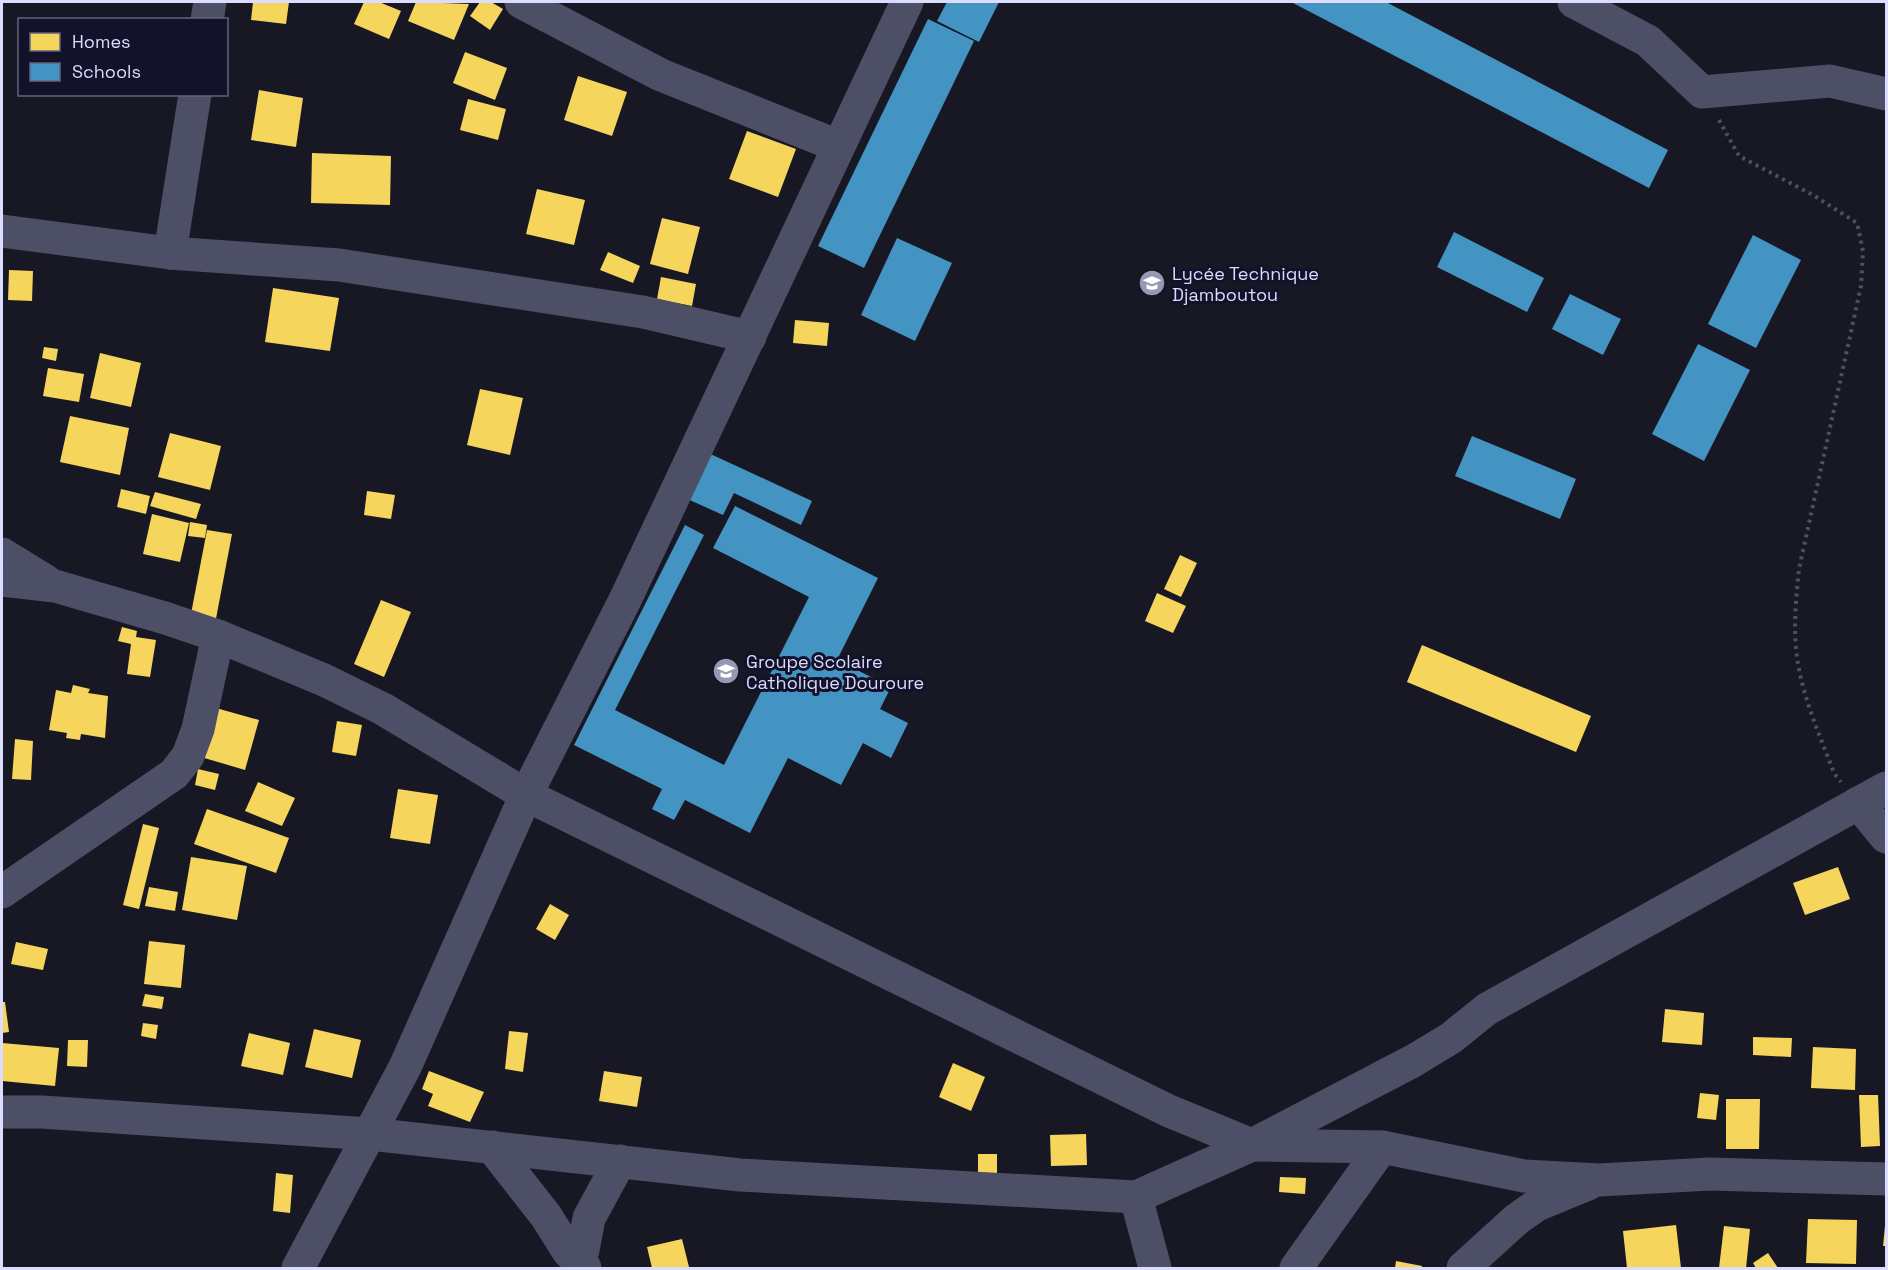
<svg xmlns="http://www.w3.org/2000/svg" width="1888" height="1270" font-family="'Space Grotesk',sans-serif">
  <rect width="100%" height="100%" fill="#181825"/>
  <g fill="#f6d55c">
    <path d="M 253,2 L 289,2 L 286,24 L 251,20 Z"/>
    <path d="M 364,2 L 379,2 L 401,11 L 389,39 L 354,24 Z"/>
    <path d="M 416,2 L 469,4 L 454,40 L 408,21 Z"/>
    <path d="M 480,2 L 491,2 L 503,9 L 490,30 L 470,16 Z"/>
    <path d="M 465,52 L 507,68 L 495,100 L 453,83 Z"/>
    <path d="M 578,76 L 627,92 L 612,136 L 564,120 Z"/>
    <path d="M 259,90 L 303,98 L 296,147 L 251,140 Z"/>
    <path d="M 468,99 L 506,109 L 498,140 L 460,130 Z"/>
    <path d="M 747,131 L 796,149 L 778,197 L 729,179 Z"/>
    <path d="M 312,153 L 391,156 L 390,205 L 311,203 Z"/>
    <path d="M 537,189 L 585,200 L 574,245 L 526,234 Z"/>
    <path d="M 662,218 L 700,227 L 688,274 L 650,264 Z"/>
    <path d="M 608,252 L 640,266 L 633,283 L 600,270 Z"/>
    <path d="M 9,270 L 33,271 L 32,301 L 8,300 Z"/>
    <path d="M 661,277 L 696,284 L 692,306 L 657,299 Z"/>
    <path d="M 273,288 L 339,298 L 330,351 L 265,342 Z"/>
    <path d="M 795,320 L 829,323 L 827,346 L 793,343 Z"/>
    <path d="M 44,347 L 58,349 L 56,361 L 42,358 Z"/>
    <path d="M 100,353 L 141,363 L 131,407 L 90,398 Z"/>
    <path d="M 48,368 L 84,374 L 79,402 L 43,396 Z"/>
    <path d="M 480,389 L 523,398 L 510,455 L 467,445 Z"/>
    <path d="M 70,416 L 129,428 L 120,475 L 60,462 Z"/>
    <path d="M 170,433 L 221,446 L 210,490 L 158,477 Z"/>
    <path d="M 121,489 L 150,496 L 146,514 L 117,507 Z"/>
    <path d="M 367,491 L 395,495 L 391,519 L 364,515 Z"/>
    <path d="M 155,492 L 201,504 L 196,519 L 150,506 Z"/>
    <path d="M 152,514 L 189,523 L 180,562 L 143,554 Z"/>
    <path d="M 190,522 L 207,525 L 205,538 L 188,536 Z"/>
    <path d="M 207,530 L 232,534 L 215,624 L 190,619 Z"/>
    <path d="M 1180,555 L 1197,563 L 1181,597 L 1164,589 Z"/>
    <path d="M 1157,593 L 1186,606 L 1173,633 L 1145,621 Z"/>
    <path d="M 381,600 L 411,612 L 384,677 L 354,664 Z"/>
    <path d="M 122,627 L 137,631 L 136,637 L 156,640 L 150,677 L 127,674 L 131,644 L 118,641 Z"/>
    <path d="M 1422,645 L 1591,716 L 1576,752 L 1407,682 Z"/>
    <path d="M 73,685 L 90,689 L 88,693 L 108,696 L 105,738 L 81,734 L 80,740 L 66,738 L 67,733 L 49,730 L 56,690 L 71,693 Z"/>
    <path d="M 216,708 L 259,720 L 245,770 L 201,757 Z"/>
    <path d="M 337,721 L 362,725 L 356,756 L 332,752 Z"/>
    <path d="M 15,739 L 33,741 L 31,780 L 12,779 Z"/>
    <path d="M 198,769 L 219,774 L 215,790 L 195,785 Z"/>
    <path d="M 258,782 L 295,798 L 282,826 L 245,811 Z"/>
    <path d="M 398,789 L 438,795 L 430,844 L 390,838 Z"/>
    <path d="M 207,809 L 289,838 L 276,873 L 194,844 Z"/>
    <path d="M 143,824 L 159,828 L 139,909 L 123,905 Z"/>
    <path d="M 191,857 L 247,866 L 237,920 L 182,910 Z"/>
    <path d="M 1838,867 L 1850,899 L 1805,915 L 1793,883 Z"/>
    <path d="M 149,887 L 178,892 L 175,911 L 145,906 Z"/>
    <path d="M 550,904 L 569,915 L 555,940 L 536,929 Z"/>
    <path d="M 149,941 L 185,945 L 181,988 L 144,984 Z"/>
    <path d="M 16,942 L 48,949 L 43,970 L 11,964 Z"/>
    <path d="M 145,994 L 164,997 L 162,1009 L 142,1006 Z"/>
    <path d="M 2,1002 L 5,1002 L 9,1032 L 2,1033 Z"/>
    <path d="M 1665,1009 L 1704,1013 L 1702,1045 L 1662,1042 Z"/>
    <path d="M 143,1023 L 158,1025 L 156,1039 L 141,1036 Z"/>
    <path d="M 314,1029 L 361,1040 L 352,1078 L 305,1067 Z"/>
    <path d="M 509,1031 L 528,1033 L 523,1072 L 505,1069 Z"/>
    <path d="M 249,1033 L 290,1043 L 283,1075 L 241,1066 Z"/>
    <path d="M 1753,1037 L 1792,1038 L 1791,1057 L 1753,1055 Z"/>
    <path d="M 68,1040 L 88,1040 L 87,1067 L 67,1066 Z"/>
    <path d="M 2,1043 L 59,1048 L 55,1086 L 2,1081 Z"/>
    <path d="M 1813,1047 L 1856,1049 L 1855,1090 L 1811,1088 Z"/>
    <path d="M 953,1063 L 985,1077 L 971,1111 L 939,1097 Z"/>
    <path d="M 429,1071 L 484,1092 L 470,1122 L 428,1106 L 433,1094 L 422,1089 Z"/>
    <path d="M 604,1071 L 642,1077 L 637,1107 L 599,1101 Z"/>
    <path d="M 1700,1093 L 1719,1095 L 1716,1120 L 1697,1118 Z"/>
    <path d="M 1859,1095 L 1878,1095 L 1880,1146 L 1861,1147 Z"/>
    <path d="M 1726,1099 L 1760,1099 L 1759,1149 L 1726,1149 Z"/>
    <path d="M 1086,1134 L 1087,1165 L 1051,1166 L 1050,1135 Z"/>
    <path d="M 978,1154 L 997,1154 L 997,1178 L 978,1177 Z"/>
    <path d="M 276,1173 L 293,1175 L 290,1213 L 273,1211 Z"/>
    <path d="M 1280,1177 L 1306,1178 L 1305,1194 L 1279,1192 Z"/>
    <path d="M 1808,1219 L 1857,1220 L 1856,1264 L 1806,1263 Z"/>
    <path d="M 1676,1225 L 1681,1268 L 1627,1268 L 1623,1231 Z"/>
    <path d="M 1724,1226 L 1750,1229 L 1746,1268 L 1719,1268 Z"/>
    <path d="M 1885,1226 L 1886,1226 L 1886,1246 L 1883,1246 Z"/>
    <path d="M 682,1239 L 689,1267 L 652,1268 L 647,1247 Z"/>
    <path d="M 1768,1253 L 1778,1268 L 1756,1268 L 1753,1263 Z"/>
    <path d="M 1396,1261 L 1422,1266 L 1422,1268 L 1395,1268 Z"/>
  </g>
  <g fill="#4393c3">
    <path d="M 947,2 L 999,2 L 979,42 L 937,21 Z"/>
    <path d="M 1291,2 L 1386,2 L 1668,150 L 1649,188 Z"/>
    <path d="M 928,19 L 974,41 L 864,268 L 818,246 Z"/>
    <path d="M 1454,232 L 1544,278 L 1527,312 L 1437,267 Z"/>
    <path d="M 1753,235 L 1801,260 L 1756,348 L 1708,324 Z"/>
    <path d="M 897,238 L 952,263 L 915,341 L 861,315 Z"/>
    <path d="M 1570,294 L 1621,319 L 1603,355 L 1552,329 Z"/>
    <path d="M 1698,344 L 1750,370 L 1704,461 L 1652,434 Z"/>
    <path d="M 1472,436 L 1576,479 L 1560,519 L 1455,476 Z"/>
    <path d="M 704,451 L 812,501 L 801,525 L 734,493 L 723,515 L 683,497 Z"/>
    <path d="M 735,506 L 878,578 L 837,660 L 891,687 L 880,709 L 908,723 L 891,758 L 863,743 L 841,785 L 788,758 L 750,833 L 685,800 L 674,820 L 652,809 L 662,789 L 574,745 L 685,525 L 704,535 L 615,710 L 724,765 L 809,597 L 713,548 Z"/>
  </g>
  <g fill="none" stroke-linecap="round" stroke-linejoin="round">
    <path stroke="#465460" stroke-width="4" stroke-dasharray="3 4.5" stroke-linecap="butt" d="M 1719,120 L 1739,156 L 1813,195 L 1857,223 L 1863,251 L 1861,286 L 1799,569 C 1796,598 1793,628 1797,657 C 1802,696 1820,736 1834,773 L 1841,782"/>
    <g stroke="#4d4f66" stroke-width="33">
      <path d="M 521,2 L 661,75 L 838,146"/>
      <path d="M 1574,2 L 1648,41 L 1702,92 L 1830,81 L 1886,94"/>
      <path d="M 207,20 L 210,2"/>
      <path d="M 2,231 L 170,253 L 339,265 L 643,312 L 750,337"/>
      <path d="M 170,253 L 195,94"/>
      <path d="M 2,554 L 46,581"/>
      <path d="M 2,580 L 55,586 L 165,618 L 218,636 L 324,680 L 383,709 L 526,795 L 1169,1111 L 1252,1145 L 1382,1147 L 1524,1176 L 1599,1180 L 1710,1174 L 1886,1179"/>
      <path d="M 1858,803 L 1886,837"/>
      <path d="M 2,892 L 174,774 L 188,756 L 198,729 L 218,636"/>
      <path d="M 2,1112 L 42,1112 L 370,1134 L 740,1175 L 1136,1197 L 1252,1145 L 1413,1061 L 1451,1038 L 1487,1009 L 1886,788"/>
      <path d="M 492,1147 L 546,1216 L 568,1251 L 585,1268"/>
      <path d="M 1136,1197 L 1155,1268"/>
      <path d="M 578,1260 L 583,1250 L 589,1218 L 620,1161"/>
      <path d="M 298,1268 L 405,1067 L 526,795 L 625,600 L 907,2"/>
      <path d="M 1296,1268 L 1382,1147"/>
      <path d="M 1463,1268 L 1517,1219 L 1537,1205 L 1588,1184"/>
    </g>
  </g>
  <defs>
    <symbol id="school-disc" viewBox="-11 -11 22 22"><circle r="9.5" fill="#9798b2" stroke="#13122b"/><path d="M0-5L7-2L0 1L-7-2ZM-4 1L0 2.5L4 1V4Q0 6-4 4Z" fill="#fff"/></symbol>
  </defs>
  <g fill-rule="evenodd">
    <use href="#school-disc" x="1137" y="268" width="30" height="30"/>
    <use href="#school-disc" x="711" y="656" width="30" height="30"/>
  </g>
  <g text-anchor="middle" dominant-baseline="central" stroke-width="6" stroke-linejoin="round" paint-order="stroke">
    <g font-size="18" fill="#dcddfe" stroke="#13122b" text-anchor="start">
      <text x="1172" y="273">Lycée Technique<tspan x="1172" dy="21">Djamboutou</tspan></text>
      <text x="746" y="661">Groupe Scolaire<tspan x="746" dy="21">Catholique Douroure</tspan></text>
    </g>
  </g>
  <rect width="1888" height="1270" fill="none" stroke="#dcddfe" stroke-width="6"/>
  <rect x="18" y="18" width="210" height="78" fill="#13122b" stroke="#63637f" stroke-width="1.5"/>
  <rect x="30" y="33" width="30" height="18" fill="#f6d55c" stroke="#63637f" stroke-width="1.5"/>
  <text x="72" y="48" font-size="18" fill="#dcddfe">Homes</text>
  <rect x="30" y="63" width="30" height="18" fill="#4393c3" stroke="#63637f" stroke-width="1.5"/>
  <text x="72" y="78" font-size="18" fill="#dcddfe">Schools</text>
</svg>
